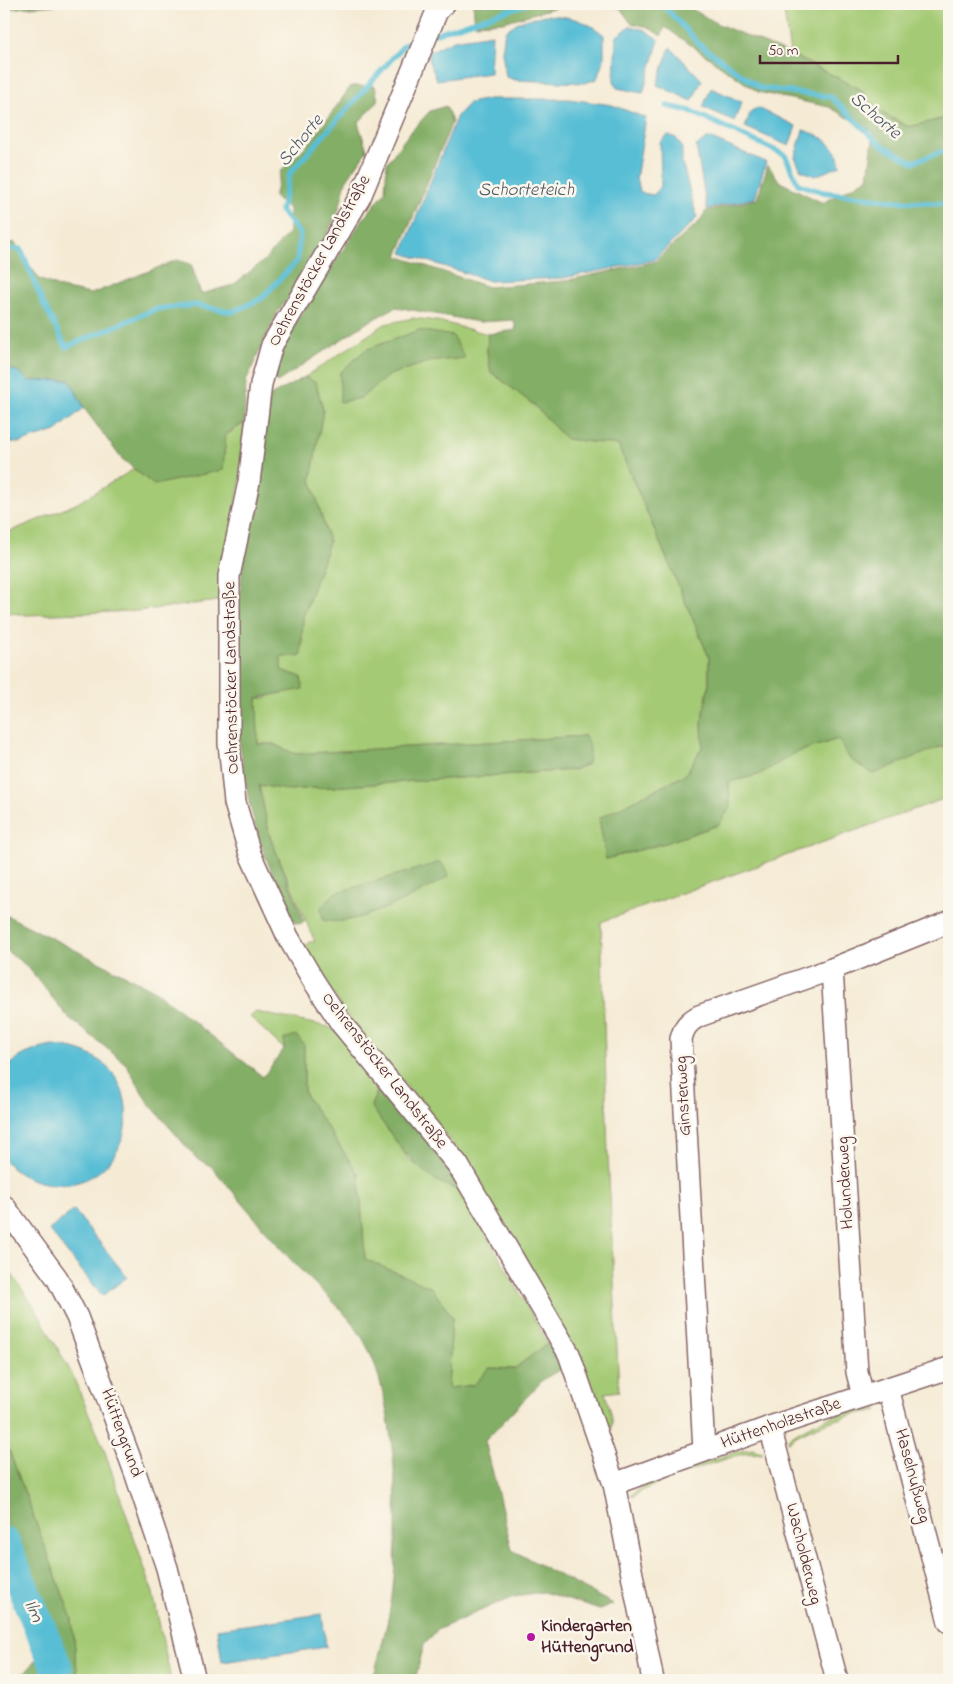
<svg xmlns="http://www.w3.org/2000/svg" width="953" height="1684" font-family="'Indie Flower',sans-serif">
  <rect width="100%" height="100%" fill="#fbf7ec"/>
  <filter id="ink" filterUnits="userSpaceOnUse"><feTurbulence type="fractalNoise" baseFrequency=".02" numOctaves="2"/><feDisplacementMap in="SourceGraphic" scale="10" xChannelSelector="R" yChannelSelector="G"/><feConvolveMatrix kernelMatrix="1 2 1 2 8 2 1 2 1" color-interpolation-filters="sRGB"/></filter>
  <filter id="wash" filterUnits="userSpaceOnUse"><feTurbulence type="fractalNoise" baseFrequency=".0096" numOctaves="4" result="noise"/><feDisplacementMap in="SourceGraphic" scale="20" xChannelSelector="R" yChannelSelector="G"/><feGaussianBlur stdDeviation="1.12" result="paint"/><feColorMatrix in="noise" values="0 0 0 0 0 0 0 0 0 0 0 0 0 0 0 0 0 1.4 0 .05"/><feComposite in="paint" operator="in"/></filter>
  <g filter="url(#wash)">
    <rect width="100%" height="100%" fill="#f5ebd5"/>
    <g fill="#a4ca74" stroke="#777450" fill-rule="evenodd">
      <path d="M 783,4 L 949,4 L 949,117 L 909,127 L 878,111 L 860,89 L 790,54 Z"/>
      <path d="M 413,318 L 437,321 L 488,334 L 487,352 L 491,372 L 534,405 L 566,439 L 618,445 L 709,657 L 709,685 L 702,720 L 703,746 L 685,775 L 600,818 L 606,859 L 665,843 L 718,825 L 730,808 L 729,782 L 758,775 L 795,753 L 838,739 L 850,759 L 949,746 L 949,797 L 601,922 L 608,1154 L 619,1391 L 605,1393 C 609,1408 619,1427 605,1438 L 472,1170 L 434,1119 L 348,1017 L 304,949 L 309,942 L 315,942 L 270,837 L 259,785 L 288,790 L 573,770 L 588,764 L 585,736 L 295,754 L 273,744 L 258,744 L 257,698 L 266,698 L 301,677 L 281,670 L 281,656 L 301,656 L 303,617 L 329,542 L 311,479 L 323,410 L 316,383 L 305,377 L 385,324 ZM 453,336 L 464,358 L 428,362 L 389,375 Z"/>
      <path d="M 244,423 L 241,477 L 218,601 L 138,611 L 27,615 L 4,612 L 4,534 L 76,504 L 134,469 L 154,485 Z"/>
      <path d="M 256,1012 L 329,1027 L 342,1036 L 380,1084 L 371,1106 L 410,1161 L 462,1191 L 548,1343 L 514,1369 L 489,1368 L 474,1385 L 448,1389 L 452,1317 L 397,1275 L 365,1259 L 359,1175 L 304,1093 L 304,1045 L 284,1049 L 250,1017 Z"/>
      <path d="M 4,1263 L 35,1308 L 71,1372 L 104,1449 L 153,1593 L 171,1680 L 78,1680 L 72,1619 L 4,1437 Z"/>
      <path d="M 872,1408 L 878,1410 L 877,1412 C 861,1409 800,1430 788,1442 L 786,1441 C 801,1425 850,1408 872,1408 Z"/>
      <path d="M 752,1449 L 763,1452 L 762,1454 C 756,1453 749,1453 743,1454 C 724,1459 645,1485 633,1497 L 631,1495 L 648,1482 L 738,1451 Z"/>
    </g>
    <g fill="#83ae66" stroke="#666648">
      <path d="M 4,4 L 69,4 L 4,9 Z"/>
      <path d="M 473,4 L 568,4 L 503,22 L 475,24 Z"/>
      <path d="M 596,4 L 683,4 L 718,24 L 790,54 L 860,89 L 878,111 L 909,127 L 949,117 L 949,746 L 942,746 L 873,774 L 850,759 L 838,739 L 795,753 L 758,775 L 729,782 L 730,808 L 718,825 L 665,843 L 606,859 L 599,818 L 685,775 L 703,746 L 702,720 L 709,685 L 709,657 L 618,445 L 566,439 L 534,405 L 491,372 L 487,352 L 488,334 L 516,330 L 514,320 L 479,322 L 396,307 L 368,322 L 277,382 L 270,374 L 291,330 L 363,219 L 385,192 L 387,163 L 408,135 L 430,111 L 446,106 L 452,122 L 397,256 L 488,287 L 564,281 L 654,262 L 700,221 L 706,211 L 757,199 L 768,165 L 780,182 L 823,203 L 868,178 L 874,132 L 829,107 L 758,92 L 665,27 L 661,36 L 648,27 L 631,23 L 620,8 Z"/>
      <path d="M 351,86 L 375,86 L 378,101 L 358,123 L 367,150 L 346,181 L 339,209 L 313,263 L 277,313 L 261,348 L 246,381 L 244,423 L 226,434 L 223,470 L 154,485 L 121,458 L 84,408 L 70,380 L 29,381 L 17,371 L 4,369 L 4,242 L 15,243 L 39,279 L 61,288 L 91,294 L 177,260 L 191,264 L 201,294 L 233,285 L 266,259 L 289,232 L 289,208 L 274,197 L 281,171 L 313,139 Z"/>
      <path d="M 419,330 L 453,336 L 465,358 L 428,362 L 389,375 L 361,398 L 340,402 L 340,373 L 365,350 Z"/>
      <path d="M 305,377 L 316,383 L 323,410 L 311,479 L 329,542 L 303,617 L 301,656 L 281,656 L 281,670 L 301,677 L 303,689 L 257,698 L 258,744 L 273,744 L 295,754 L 585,736 L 590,747 L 588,764 L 573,770 L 287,790 L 259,785 L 270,837 L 304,921 L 300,924 L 294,922 L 270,868 L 258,836 L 249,802 L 240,745 L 239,616 L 242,570 L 270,396 Z"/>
      <path d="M 441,862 L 449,876 C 424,892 350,930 323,920 L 321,907 L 335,893 Z"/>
      <path d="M 4,914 L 154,990 L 263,1077 L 284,1049 L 284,1039 L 296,1035 L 304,1045 L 304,1093 L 359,1175 L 365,1259 L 432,1288 L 452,1317 L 448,1388 L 474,1385 L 489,1368 L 514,1369 L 548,1343 L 566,1366 L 544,1379 L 485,1441 L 512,1550 L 613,1604 L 600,1610 L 543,1592 L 514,1596 L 437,1630 L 424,1645 L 415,1680 L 373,1680 C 380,1650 390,1619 393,1588 C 400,1521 397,1397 363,1339 C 345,1308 316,1287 292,1261 C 264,1230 238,1197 211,1166 L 197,1159 L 147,1101 L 126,1064 L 67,1016 L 27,966 L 4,949 Z"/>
      <path d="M 380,1084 L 430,1143 L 462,1191 C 419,1181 395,1140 371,1106 Z"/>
      <path d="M 4,1437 L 72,1619 L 78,1680 L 8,1680 L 26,1672 L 39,1656 L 4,1575 Z"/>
    </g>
    <g fill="#58bed5" stroke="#516e80">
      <path d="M 544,15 C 568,16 585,19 604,35 L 604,58 L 597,79 L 585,83 L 515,80 L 506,77 L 502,52 L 505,31 L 518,22 Z"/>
      <path d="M 630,26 L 645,30 L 659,40 L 643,93 L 617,88 L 614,81 L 616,37 Z"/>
      <path d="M 492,34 L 490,73 L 437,80 L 429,62 L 429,52 L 454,40 Z"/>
      <path d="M 670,47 L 702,80 L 692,101 L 657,85 Z"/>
      <path d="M 711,88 L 742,102 L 734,121 L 703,107 Z"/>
      <path d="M 489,99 L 569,99 L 612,105 L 646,118 L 636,179 L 641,193 L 654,195 L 661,186 L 660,142 L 668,135 L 676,138 L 682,147 L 682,162 L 697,218 L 654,260 L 563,278 L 490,281 L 402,253 L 457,116 L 469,103 Z"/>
      <path d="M 758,108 L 796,126 L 789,146 L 745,127 L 751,111 Z"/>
      <path d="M 803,130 C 821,135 838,145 840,166 L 815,176 L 801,170 L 795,157 Z"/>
      <path d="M 709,138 L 766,162 L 755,198 L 707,209 L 696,146 Z"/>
      <path d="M 4,369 L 17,371 L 29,381 L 70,380 L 84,408 L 56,431 L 18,443 L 4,441 Z"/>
      <path d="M 52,1046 C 165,1051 138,1201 45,1183 C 29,1180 13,1172 4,1159 L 4,1071 C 16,1055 33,1050 52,1046 Z"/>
      <path d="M 74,1210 L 127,1277 L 102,1296 L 49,1230 Z"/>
      <path d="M 322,1614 L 326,1647 L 222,1662 L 217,1629 Z"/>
    </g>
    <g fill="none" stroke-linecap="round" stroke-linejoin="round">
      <g stroke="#58bed5" stroke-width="5.5">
        <path d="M 662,4 L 700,45 L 760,88 L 831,97 L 881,145 L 913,162 L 949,149"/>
        <path d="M 434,34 L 527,4"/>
        <path d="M 667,106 L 690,111 L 785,155 L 798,184 L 823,192 L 896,201 L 949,204"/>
        <path d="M 4,249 L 21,249 L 42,301 L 66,347 L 156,309 L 196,305 L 232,312 L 261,299 L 297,261 L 300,234 L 281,211 L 290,173 L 405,44 L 420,39"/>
      </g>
      <path stroke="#58bed5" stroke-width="32" d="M 4,1543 L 57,1668 L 55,1680"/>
    </g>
  </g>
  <g filter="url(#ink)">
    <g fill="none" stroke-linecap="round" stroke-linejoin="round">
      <defs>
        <g id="minor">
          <path d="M 444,4 L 437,11 L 360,197 L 272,345 L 261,384 L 249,482 L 229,576 L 229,743 L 235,803 L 250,854 L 288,937 L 313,980 L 341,1023 L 458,1165 L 569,1354 L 614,1484 L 653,1680"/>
          <path d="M 832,969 L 857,1372 L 863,1396"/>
          <path d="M 4,1206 L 57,1278 L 77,1317 L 135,1472 L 167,1568 L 195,1680"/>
          <path d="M 888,1388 L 949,1622"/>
          <path d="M 770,1427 L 837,1680"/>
          <path d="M 704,1450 L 681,1039 C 684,1027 688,1022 699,1016 L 832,969 L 949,922"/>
          <path d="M 614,1484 L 770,1427 L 949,1368"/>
        </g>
      </defs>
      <use href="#minor" stroke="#866666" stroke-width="24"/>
      <use href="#minor" stroke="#fff" stroke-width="21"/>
    </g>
  </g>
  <circle fill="#b5179e" stroke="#fbf7ec" stroke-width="2" cx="531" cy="1637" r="5"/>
  <g text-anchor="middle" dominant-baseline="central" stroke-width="5" stroke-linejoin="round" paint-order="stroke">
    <g font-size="18" fill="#4a1f2b" stroke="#fbf7ec">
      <text transform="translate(320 261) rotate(-61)">Oehrenstöcker Landstraße</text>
      <text transform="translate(232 678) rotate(-91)">Oehrenstöcker Landstraße</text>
      <text transform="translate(384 1071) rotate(52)">Oehrenstöcker Landstraße</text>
      <text transform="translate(684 1096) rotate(-93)">Ginsterweg</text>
      <text transform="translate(846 1183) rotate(-93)">Holunderweg</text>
      <text transform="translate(781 1424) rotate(-19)">Hüttenholzstraße</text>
      <text transform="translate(121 1433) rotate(70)">Hüttengrund</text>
      <text transform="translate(912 1476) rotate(75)">Haselnußweg</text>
      <text transform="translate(803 1554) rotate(76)">Wacholderweg</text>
    </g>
    <g font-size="18" font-weight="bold" fill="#4a1f2b" stroke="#fbf7ec" text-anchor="start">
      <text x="541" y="1627">Kindergarten<tspan x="541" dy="21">Hüttengrund</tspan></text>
    </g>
    <g font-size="19" font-style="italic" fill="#4f5766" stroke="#fbf7ec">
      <text transform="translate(875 116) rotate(41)">Schorte</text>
      <text transform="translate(301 141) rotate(-51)">Schorte</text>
      <text x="526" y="190">Schorteteich</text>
      <text transform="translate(33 1611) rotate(67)">Ilm</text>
    </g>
  </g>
  <rect width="953" height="1684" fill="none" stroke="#fbf7ec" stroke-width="20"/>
  <path d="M760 55v8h138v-8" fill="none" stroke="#4a1f2b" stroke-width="2.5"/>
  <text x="768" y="55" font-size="15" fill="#4a1f2b" stroke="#fbf7ec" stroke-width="4" paint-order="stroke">50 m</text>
</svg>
